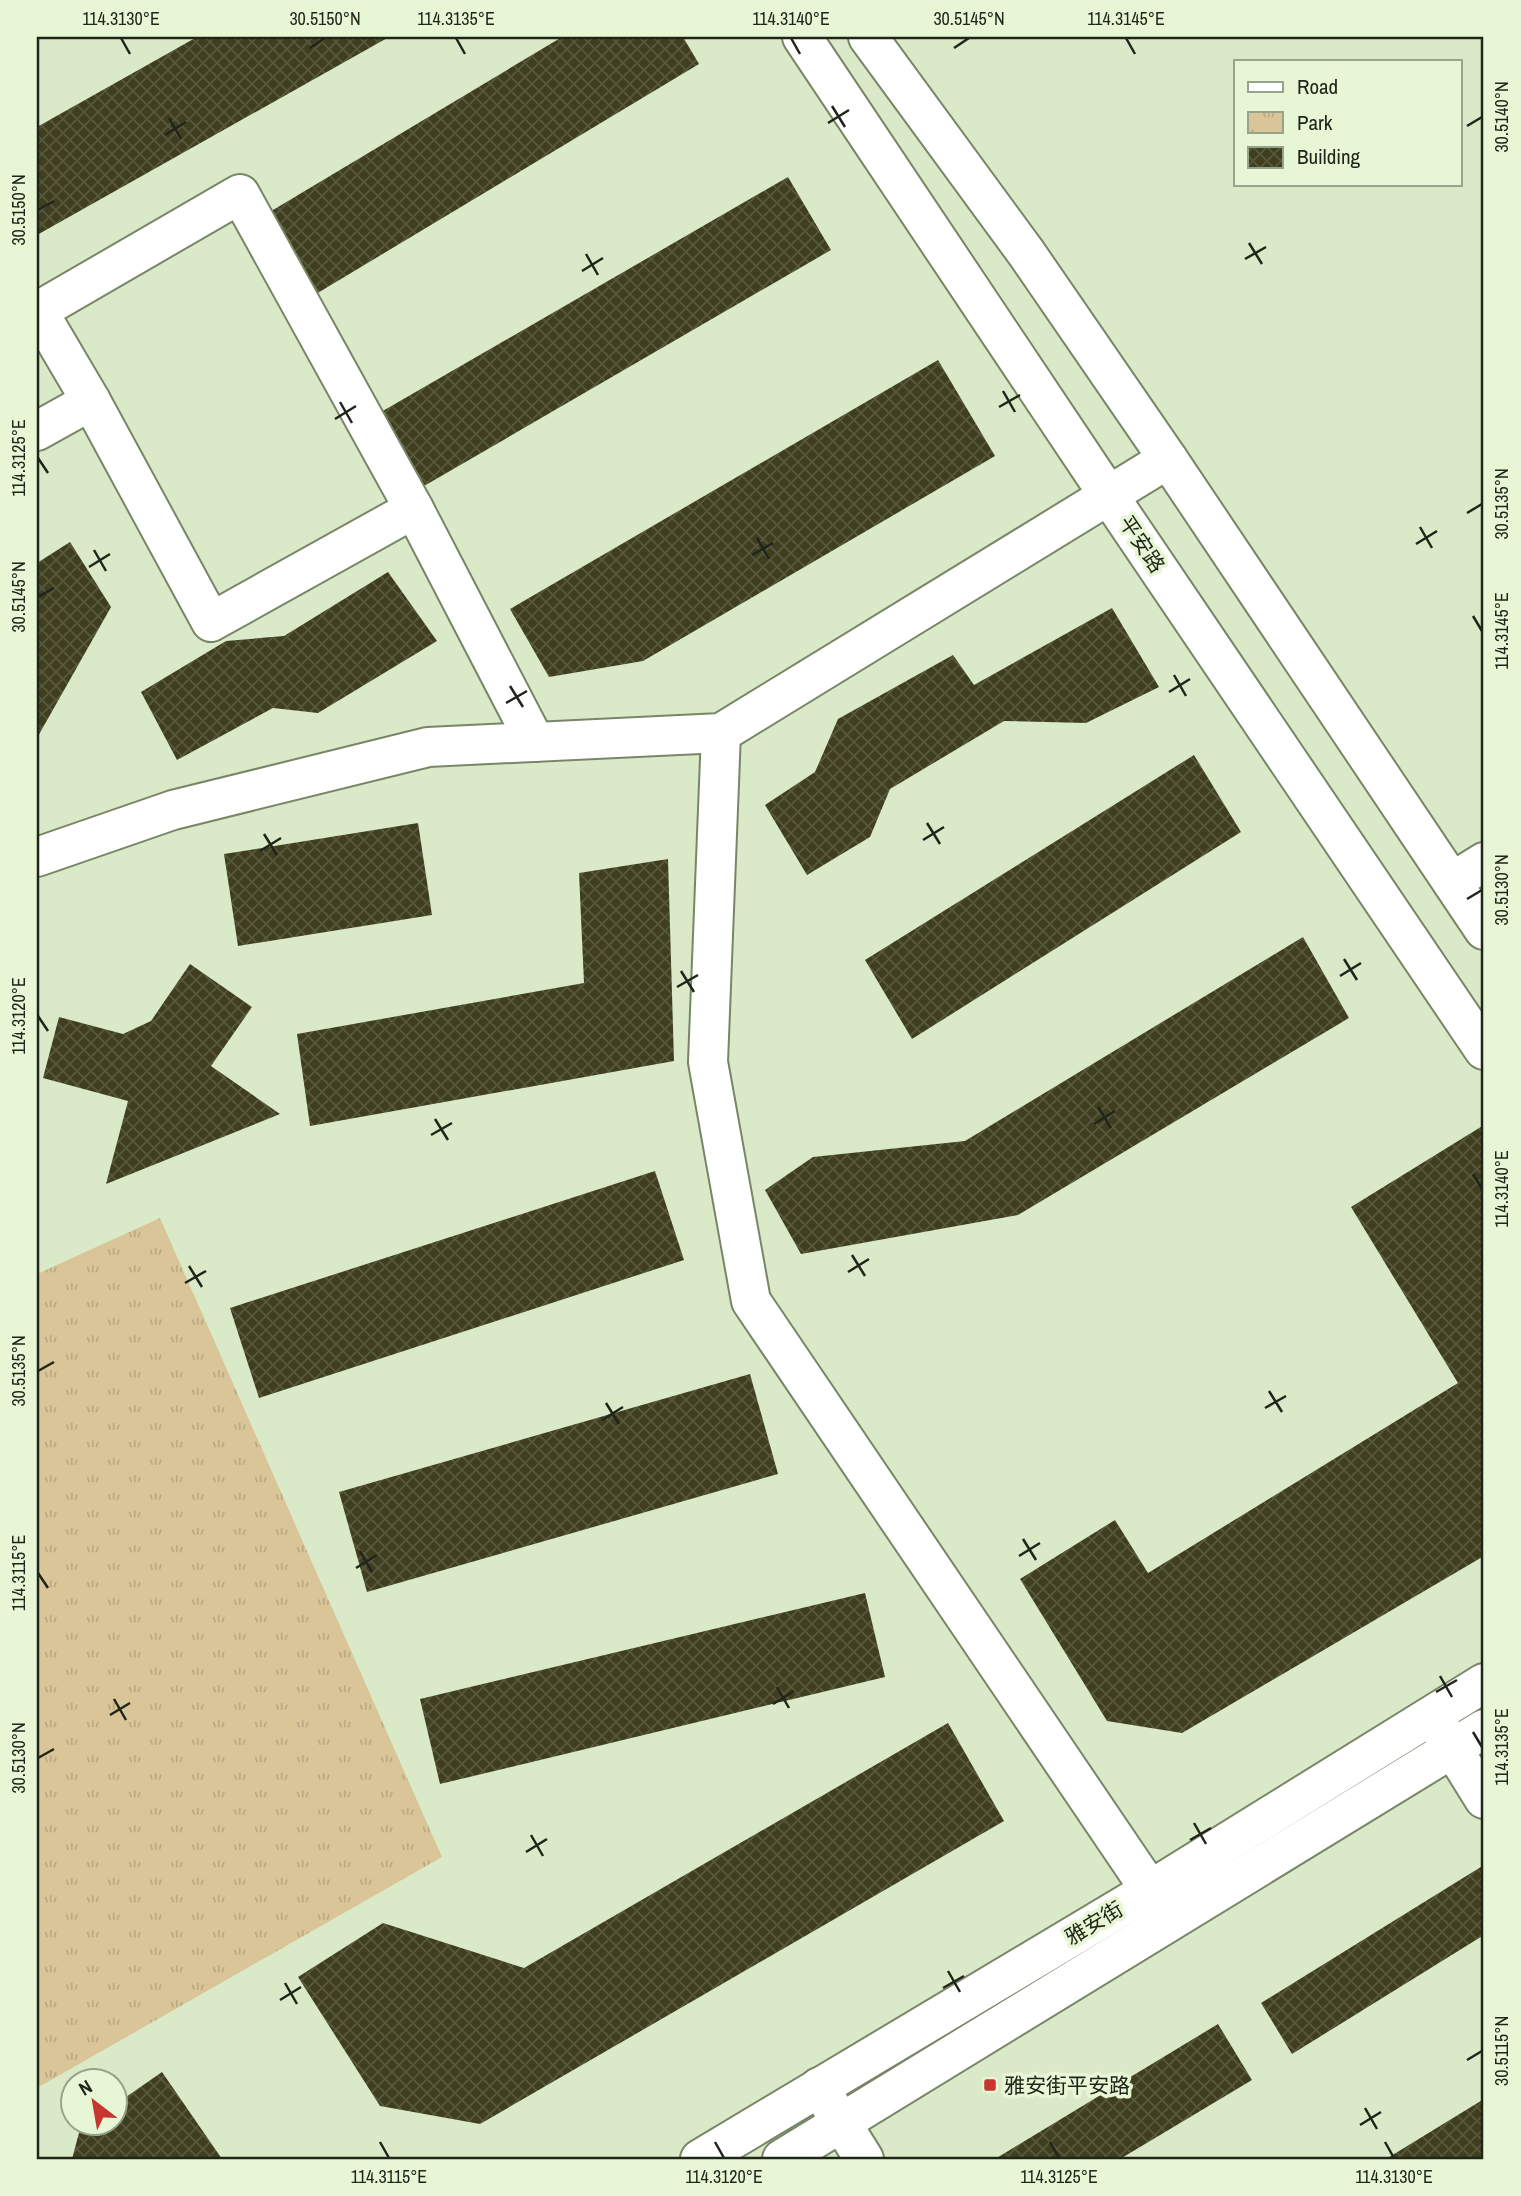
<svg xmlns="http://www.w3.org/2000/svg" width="1521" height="2196" font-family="'Archivo Narrow','Noto Sans SC',sans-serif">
  <defs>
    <pattern id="park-tufts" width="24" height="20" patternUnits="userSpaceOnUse" patternTransform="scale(1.75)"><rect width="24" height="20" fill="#d9c597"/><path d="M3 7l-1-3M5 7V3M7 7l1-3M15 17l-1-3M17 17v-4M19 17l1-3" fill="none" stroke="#baa982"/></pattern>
    <pattern id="building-cross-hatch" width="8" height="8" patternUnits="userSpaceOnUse" patternTransform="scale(1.75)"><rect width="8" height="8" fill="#3f3f20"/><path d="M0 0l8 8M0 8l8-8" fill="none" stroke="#58583f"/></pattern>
  </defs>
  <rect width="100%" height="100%" fill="#daeac8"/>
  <path fill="url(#park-tufts)" d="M 160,1218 L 442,1857 L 37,2088 L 37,1274 Z"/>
  <g fill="url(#building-cross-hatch)">
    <path d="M 197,37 L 389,37 L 37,235 L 37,127 Z"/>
    <path d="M 562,37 L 683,37 L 699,64 L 316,294 L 268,213 Z"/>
    <path d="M 788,177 L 831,250 L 424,486 L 381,412 Z"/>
    <path d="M 938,360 L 995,456 L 643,661 L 549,677 L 510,609 Z"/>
    <path d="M 70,542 L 111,607 L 37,738 L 37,563 Z"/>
    <path d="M 388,572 L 437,641 L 318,713 L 273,708 L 177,760 L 141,692 L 226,641 L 284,636 Z"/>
    <path d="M 1112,608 L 1159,687 L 1086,723 L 1004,721 L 890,789 L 870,837 L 807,875 L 765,805 L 815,772 L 838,719 L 953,655 L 974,685 Z"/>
    <path d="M 1194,755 L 1241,832 L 912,1039 L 865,960 Z"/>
    <path d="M 418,823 L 432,915 L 238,946 L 224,854 Z"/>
    <path d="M 668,859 L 674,1061 L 310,1126 L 297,1034 L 584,983 L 579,873 Z"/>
    <path d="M 1303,937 L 1349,1018 L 1018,1215 L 801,1254 L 765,1190 L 813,1157 L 965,1141 Z"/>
    <path d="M 190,964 L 252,1007 L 211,1066 L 280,1114 L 106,1184 L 128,1101 L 43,1078 L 59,1017 L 123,1034 L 151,1021 Z"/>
    <path d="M 1484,1125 L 1484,1556 L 1182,1733 L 1107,1721 L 1020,1579 L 1115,1520 L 1148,1573 L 1458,1383 L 1351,1207 Z"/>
    <path d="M 655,1171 L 684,1260 L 259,1398 L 230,1308 Z"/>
    <path d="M 750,1374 L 778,1474 L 367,1592 L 339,1492 Z"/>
    <path d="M 865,1593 L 885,1677 L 440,1784 L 420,1699 Z"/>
    <path d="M 948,1723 L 1004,1821 L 480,2124 L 380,2106 L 298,1977 L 383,1923 L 524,1968 Z"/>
    <path d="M 1484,1865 L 1484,1935 L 1292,2054 L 1261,2003 Z"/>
    <path d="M 1218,2024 L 1252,2080 L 1120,2159 L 995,2159 Z"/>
    <path d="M 162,2072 L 222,2159 L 72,2159 L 80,2129 L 89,2122 L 116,2122 L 116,2104 Z"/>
    <path d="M 1484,2099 L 1484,2159 L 1386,2159 Z"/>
  </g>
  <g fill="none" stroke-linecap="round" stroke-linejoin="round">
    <defs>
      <g id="minor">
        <path d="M 91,401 L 38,311 L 240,194 L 414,509 L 535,742"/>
        <path d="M 37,431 L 91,401 L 211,622 L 414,509"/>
        <path d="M 721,733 L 708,1062 L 751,1301 L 1150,1890"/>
        <path d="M 37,857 L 173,810 L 428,747 L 721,733 L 1168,459"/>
        <path d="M 1452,882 L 1484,862"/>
        <path d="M 1435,1720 L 1484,1799"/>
        <path d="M 819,2087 L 864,2159"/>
      </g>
      <g id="major">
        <path d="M 802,37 L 1109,496 L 1484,1050"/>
        <path d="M 868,37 L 1027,254 L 1168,459 L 1484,930"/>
        <path d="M 700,2159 L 1150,1890 L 1484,1683"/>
        <path d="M 782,2159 L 1484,1729"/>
      </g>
    </defs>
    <use href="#minor" stroke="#788667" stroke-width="42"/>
    <use href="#major" stroke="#788667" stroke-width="42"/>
    <use href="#minor" stroke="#fff" stroke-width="38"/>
    <use href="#major" stroke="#fff" stroke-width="38"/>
  </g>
  <path fill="none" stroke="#202519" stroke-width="2.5" d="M 121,38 L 130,54M 456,38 L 465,54M 791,38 L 800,54M 1126,38 L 1135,54M 310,48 L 325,38M 954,48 L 969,38M 832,106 L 845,127M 169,118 L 181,139M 828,123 L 849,110M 1467,126 L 1482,117M 165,135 L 186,122M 38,210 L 54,201M 1249,243 L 1262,264M 586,254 L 598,275M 1245,259 L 1266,247M 582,271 L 603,258M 1003,391 L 1015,412M 340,402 L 352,423M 999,407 L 1020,395M 335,419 L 356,406M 38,458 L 48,473M 1467,513 L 1482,504M 1420,527 L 1432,548M 757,538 L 769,559M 1416,544 L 1437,531M 94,550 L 106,571M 752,555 L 773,543M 89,567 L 110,554M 38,597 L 54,588M 1473,616 L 1482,631M 1174,675 L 1186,696M 510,686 L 523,707M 1169,692 L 1190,679M 506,703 L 527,691M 927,823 L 940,844M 264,834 L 277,855M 923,840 L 944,827M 260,851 L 281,838M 1467,899 L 1482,890M 1344,959 L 1357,980M 681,971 L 694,992M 1340,976 L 1361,963M 677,987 L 698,975M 38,1016 L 48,1031M 1098,1107 L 1111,1128M 435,1119 L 448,1140M 1094,1124 L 1115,1111M 431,1135 L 452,1123M 1473,1174 L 1482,1189M 852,1255 L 865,1276M 189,1266 L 202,1287M 848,1272 L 869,1259M 185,1283 L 206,1271M 38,1371 L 54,1362M 1269,1391 L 1282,1412M 606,1403 L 619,1424M 1265,1408 L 1286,1396M 602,1420 L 623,1407M 1023,1539 L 1036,1560M 360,1551 L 372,1572M 1019,1556 L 1040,1543M 356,1568 L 377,1555M 38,1573 L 48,1588M 1440,1676 L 1452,1697M 777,1687 L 789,1708M 1436,1692 L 1457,1680M 114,1699 L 126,1720M 773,1704 L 794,1691M 110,1715 L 130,1703M 1473,1732 L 1482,1747M 38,1758 L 54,1749M 1194,1823 L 1206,1844M 531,1835 L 543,1856M 1190,1840 L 1211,1828M 526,1852 L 547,1839M 948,1971 L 960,1992M 285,1983 L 297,2004M 943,1988 L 964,1976M 280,2000 L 301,1987M 1467,2060 L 1482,2051M 1365,2108 L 1377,2129M 1360,2125 L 1381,2112M 380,2142 L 389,2158M 715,2142 L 724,2158M 1050,2142 L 1059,2158M 1385,2142 L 1394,2158"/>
  <rect fill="#c5372f" stroke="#e7f7d5" stroke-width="2.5" x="983" y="2078" width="14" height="14" rx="3.5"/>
  <g text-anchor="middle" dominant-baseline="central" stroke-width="7" stroke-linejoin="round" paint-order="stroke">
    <g font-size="21" fill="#202519" stroke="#e7f7d5">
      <text transform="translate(1142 544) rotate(56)">平安路</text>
      <text transform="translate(1094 1923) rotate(-31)">雅安街</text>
    </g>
    <g font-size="21" fill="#202519" stroke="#e7f7d5" text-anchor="start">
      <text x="1004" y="2085">雅安街平安路</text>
    </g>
  </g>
  <rect width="1521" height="2196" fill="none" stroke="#e7f7d5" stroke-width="77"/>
  <rect x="1234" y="60" width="228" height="126" fill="#e7f7d5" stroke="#97a38a" stroke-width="2"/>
  <rect x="1248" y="82" width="35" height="10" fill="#ffffff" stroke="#97a38a" stroke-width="2"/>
  <text x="1297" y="94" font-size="21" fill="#202519">Road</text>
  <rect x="1248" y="112" width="35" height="21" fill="url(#park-tufts)" stroke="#97a38a" stroke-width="2"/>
  <text x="1297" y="130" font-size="21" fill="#202519">Park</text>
  <rect x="1248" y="147" width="35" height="21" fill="url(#building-cross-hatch)" stroke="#97a38a" stroke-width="2"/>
  <text x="1297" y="164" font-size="21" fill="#202519">Building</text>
  <g transform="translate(94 2102) rotate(329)"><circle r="33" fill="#e7f7d5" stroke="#97a38a" stroke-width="2"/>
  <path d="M0-5L12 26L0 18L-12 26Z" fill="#c5372f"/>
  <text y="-10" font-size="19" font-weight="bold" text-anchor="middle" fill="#202519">N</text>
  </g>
  <rect x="38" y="38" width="1444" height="2120" fill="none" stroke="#202519" stroke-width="2.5"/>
  <g font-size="18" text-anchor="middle" fill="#202519">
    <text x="121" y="25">114.3130°E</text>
    <text x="325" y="25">30.5150°N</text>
    <text x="456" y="25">114.3135°E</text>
    <text x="791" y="25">114.3140°E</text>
    <text x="969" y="25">30.5145°N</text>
    <text x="1126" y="25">114.3145°E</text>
    <text transform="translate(1502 117) rotate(-90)" y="6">30.5140°N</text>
    <text transform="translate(19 210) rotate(-90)" y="6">30.5150°N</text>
    <text transform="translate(19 458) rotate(-90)" y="6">114.3125°E</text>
    <text transform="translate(1502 504) rotate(-90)" y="6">30.5135°N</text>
    <text transform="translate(19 597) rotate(-90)" y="6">30.5145°N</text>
    <text transform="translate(1502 631) rotate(-90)" y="6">114.3145°E</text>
    <text transform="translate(1502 890) rotate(-90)" y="6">30.5130°N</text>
    <text transform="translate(19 1016) rotate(-90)" y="6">114.3120°E</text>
    <text transform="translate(1502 1189) rotate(-90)" y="6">114.3140°E</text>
    <text transform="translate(19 1371) rotate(-90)" y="6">30.5135°N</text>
    <text transform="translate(19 1573) rotate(-90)" y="6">114.3115°E</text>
    <text transform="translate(1502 1747) rotate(-90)" y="6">114.3135°E</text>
    <text transform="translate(19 1758) rotate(-90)" y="6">30.5130°N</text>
    <text transform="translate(1502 2051) rotate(-90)" y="6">30.5115°N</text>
    <text x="389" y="2183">114.3115°E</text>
    <text x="724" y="2183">114.3120°E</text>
    <text x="1059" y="2183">114.3125°E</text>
    <text x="1394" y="2183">114.3130°E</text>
  </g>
</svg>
